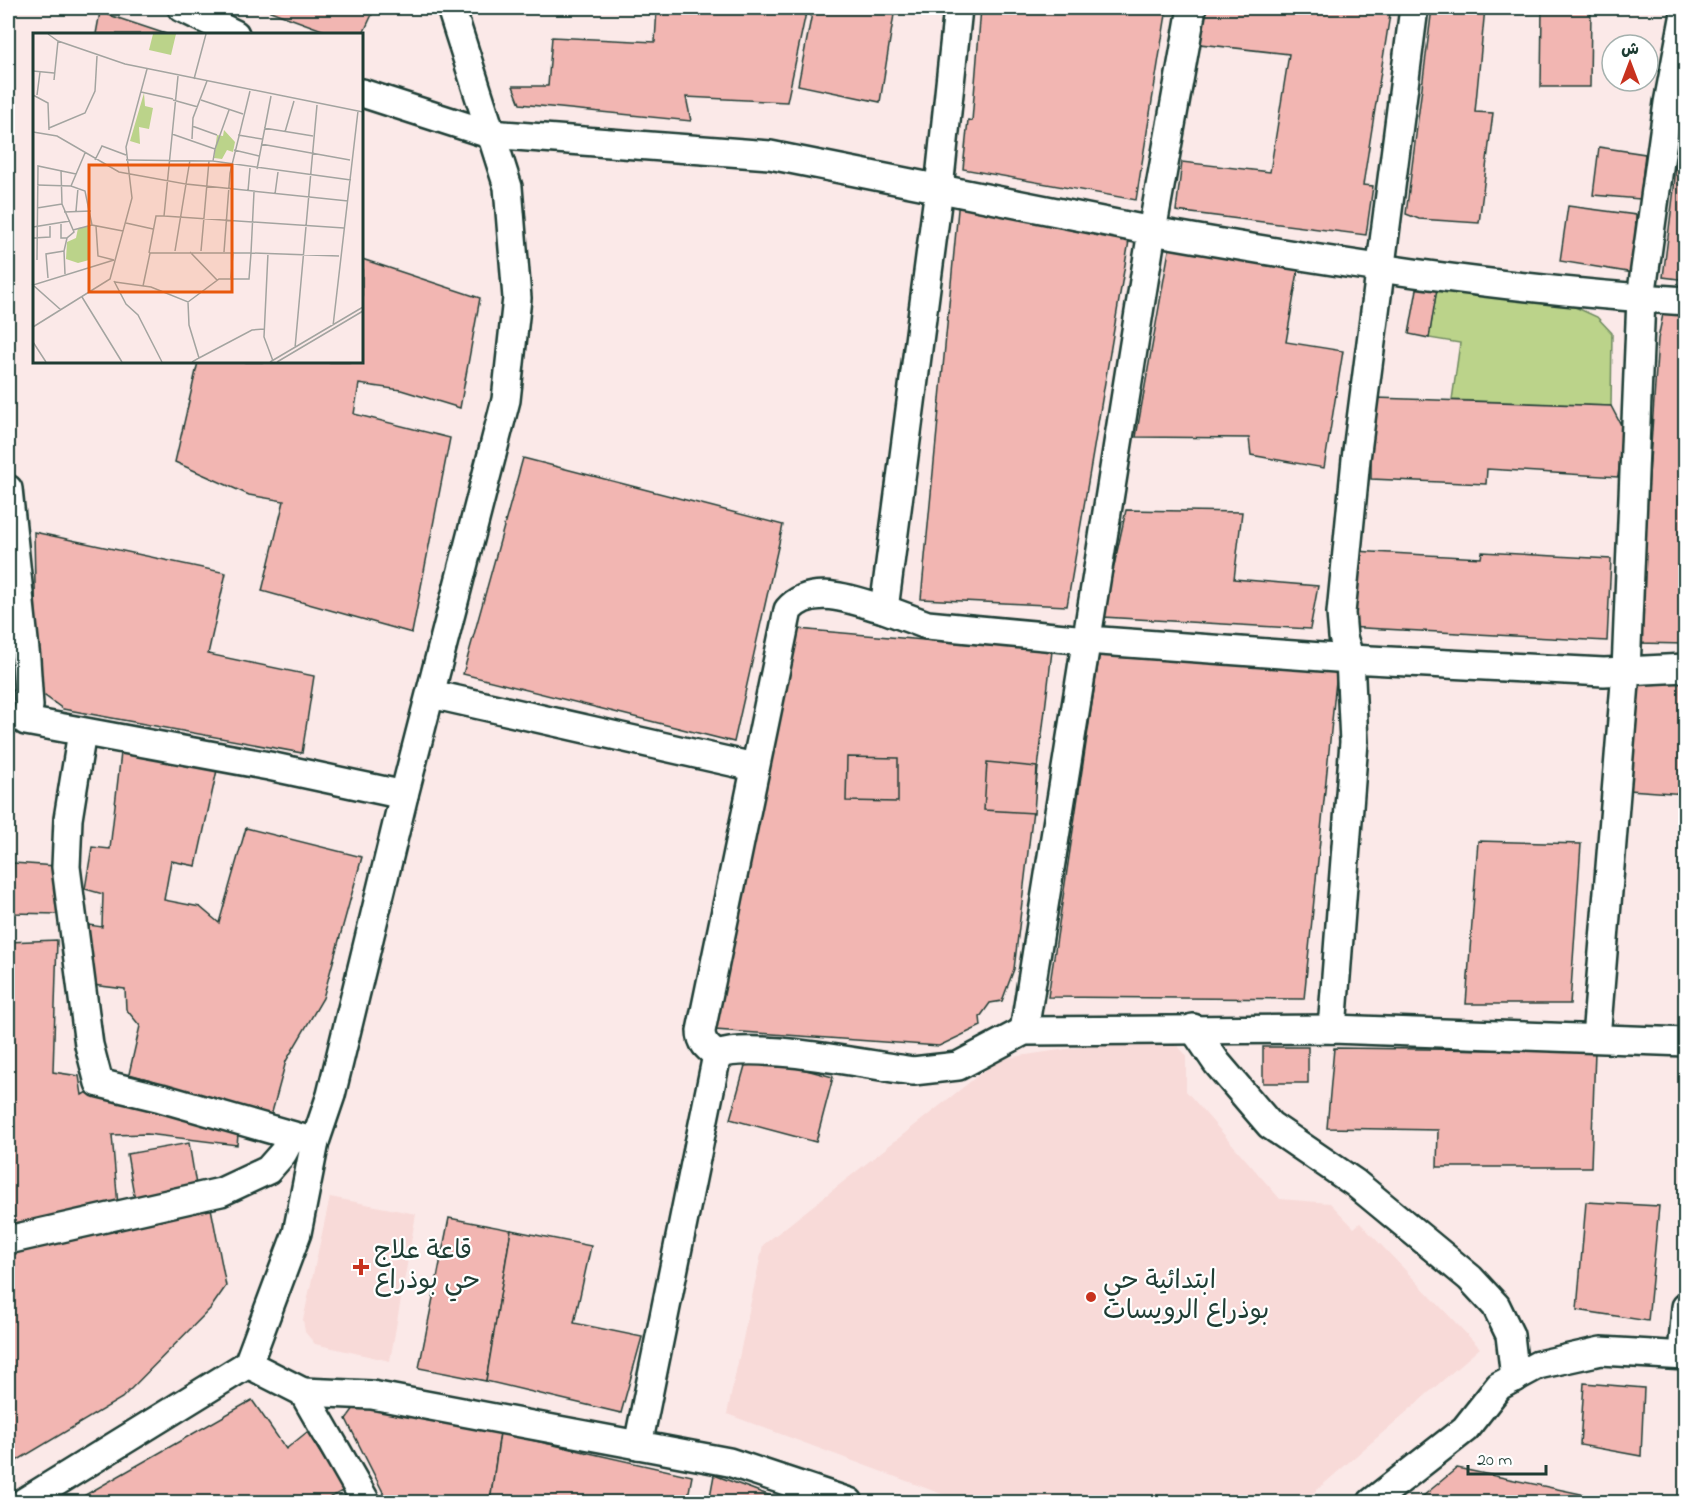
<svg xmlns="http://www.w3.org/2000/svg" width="1693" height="1510" font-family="'Indie Flower','Playpen Sans Arabic',sans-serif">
  <rect width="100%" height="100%" fill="#fbe9e8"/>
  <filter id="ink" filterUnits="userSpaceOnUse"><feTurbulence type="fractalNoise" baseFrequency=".0167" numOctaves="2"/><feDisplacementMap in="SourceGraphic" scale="12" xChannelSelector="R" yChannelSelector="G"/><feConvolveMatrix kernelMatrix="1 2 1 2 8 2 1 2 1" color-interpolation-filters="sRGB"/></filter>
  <g filter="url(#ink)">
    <g fill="#f8dad8">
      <path d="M 1167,1034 L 1186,1055 L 1186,1091 L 1280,1199 L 1330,1203 L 1354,1228 L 1360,1223 L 1480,1348 L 1303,1502 L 963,1502 L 727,1414 L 763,1245 L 999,1059 Z"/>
      <path d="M 330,1197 L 416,1214 L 390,1361 L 315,1344 L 305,1332 L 303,1320 Z"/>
    </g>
    <g fill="#bbd38a" stroke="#6d885f" stroke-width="1.5">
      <path d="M 1438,282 L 1562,301 L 1597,317 L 1612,333 L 1611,406 L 1452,400 L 1460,343 L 1429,338 Z"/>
      <path d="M 8,861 L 13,863 L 12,913 L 8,934 Z"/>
    </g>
    <g fill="#f2b6b2" stroke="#1f3d34" stroke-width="1.5">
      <path d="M 262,8 L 375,8 L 362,36 L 333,34 Z"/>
      <path d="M 657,8 L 807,8 L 787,102 L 686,97 L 691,121 L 520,104 L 513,86 L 548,86 L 552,37 L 655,42 Z"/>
      <path d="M 813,8 L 895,8 L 880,102 L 798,85 Z"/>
      <path d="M 981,8 L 1167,8 L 1136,200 L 963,169 L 968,120 L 972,121 Z"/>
      <path d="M 1206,8 L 1391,8 L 1363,185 L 1373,186 L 1366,235 L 1176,211 L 1182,162 L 1270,172 L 1289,54 L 1200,44 Z"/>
      <path d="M 1432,8 L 1485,8 L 1475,112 L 1493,113 L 1479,223 L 1419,219 L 1406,214 Z"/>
      <path d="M 1542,8 L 1591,8 L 1590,87 L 1541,87 Z"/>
      <path d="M 100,12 L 166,34 L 96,34 Z"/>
      <path d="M 1686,41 L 1686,280 L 1663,277 L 1674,189 Z"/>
      <path d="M 1599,147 L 1645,154 L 1640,199 L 1593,195 Z"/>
      <path d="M 959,199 L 1130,235 L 1067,606 L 921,599 Z"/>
      <path d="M 1568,206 L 1636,215 L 1634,273 L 1560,261 Z"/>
      <path d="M 1171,239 L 1300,260 L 1286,342 L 1343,351 L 1324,468 L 1251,455 L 1249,438 L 1136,437 Z"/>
      <path d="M 362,259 L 480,298 L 460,408 L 401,390 L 359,384 L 354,414 L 450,438 L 412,633 L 262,591 L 284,501 L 249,495 L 175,462 L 198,362 L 362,362 Z"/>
      <path d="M 1419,278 L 1438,282 L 1429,338 L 1409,334 Z"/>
      <path d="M 1665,304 L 1686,306 L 1686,644 L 1638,643 L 1658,339 Z"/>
      <path d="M 1376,398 L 1611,406 L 1623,429 L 1618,477 L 1487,469 L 1486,484 L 1371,479 L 1371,423 L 1376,423 Z"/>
      <path d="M 523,458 L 783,525 L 734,742 L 463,674 Z"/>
      <path d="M 1126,510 L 1242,512 L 1234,579 L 1318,586 L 1310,629 L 1103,617 Z"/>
      <path d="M 34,532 L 226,573 L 208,654 L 314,676 L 302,753 L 63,709 L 37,690 Z"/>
      <path d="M 1354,551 L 1481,558 L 1482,552 L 1611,559 L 1607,641 L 1346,627 Z"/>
      <path d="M 797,629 L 831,633 L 828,653 L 796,648 Z"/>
      <path d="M 797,629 L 1052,651 L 1014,969 L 1002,1001 L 990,1003 L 980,1017 L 981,1026 L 939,1046 L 715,1030 Z"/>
      <path d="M 1100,650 L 1337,671 L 1304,999 L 1048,997 Z"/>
      <path d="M 1640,672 L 1686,676 L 1686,794 L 1629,790 Z"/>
      <path d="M 122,744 L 219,761 L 196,866 L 171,861 L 164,900 L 200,907 L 219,923 L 246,828 L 362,857 L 323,998 L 286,1061 L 271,1116 L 155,1087 L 155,1081 L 129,1074 L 140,1026 L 126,1009 L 125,989 L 84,984 L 89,925 L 102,927 L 103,894 L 85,889 L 92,847 L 110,849 Z"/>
      <path d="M 847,757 L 898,758 L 898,802 L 846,801 Z"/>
      <path d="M 987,762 L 1037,767 L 1034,813 L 984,810 Z"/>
      <path d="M 1478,841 L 1581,844 L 1570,1004 L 1466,1004 Z"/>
      <path d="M 13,863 L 56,866 L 58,914 L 12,913 Z"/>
      <path d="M 57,940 L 53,1072 L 79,1076 L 82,1095 L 97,1086 L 239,1125 L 237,1145 L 147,1134 L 112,1135 L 118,1206 L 8,1229 L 8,1103 L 12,1103 L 8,1096 L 8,942 Z"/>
      <rect x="1263" y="1047" width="45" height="36"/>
      <path d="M 1334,1048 L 1595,1051 L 1591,1167 L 1437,1167 L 1438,1130 L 1327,1128 Z"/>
      <path d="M 748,1055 L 833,1077 L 816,1142 L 730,1119 Z"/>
      <path d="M 189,1143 L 197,1191 L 135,1201 L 127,1154 Z"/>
      <path d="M 1586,1202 L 1659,1206 L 1648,1321 L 1577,1310 Z"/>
      <path d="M 210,1203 L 226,1286 L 210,1309 L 122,1398 L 8,1466 L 8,1249 Z"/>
      <path d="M 449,1218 L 511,1230 L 486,1381 L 419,1368 Z"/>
      <path d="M 511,1230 L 591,1246 L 574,1323 L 642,1337 L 621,1413 L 486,1381 Z"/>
      <path d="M 1584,1383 L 1644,1388 L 1641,1456 L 1580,1445 Z"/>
      <path d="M 252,1400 L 286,1449 L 307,1432 L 344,1490 L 323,1502 L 73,1502 Z"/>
      <path d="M 357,1404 L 500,1433 L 490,1502 L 388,1502 L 346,1419 Z"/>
      <path d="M 500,1433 L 692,1476 L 687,1502 L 490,1502 Z"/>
      <path d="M 1457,1468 L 1619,1502 L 1416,1502 Z"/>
      <path d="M 714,1475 L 787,1502 L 709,1502 Z"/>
    </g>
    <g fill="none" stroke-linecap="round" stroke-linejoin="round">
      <defs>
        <g id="minor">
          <path d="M 182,8 L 235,34"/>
          <path d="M 1192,8 L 1152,231 C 1329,262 1506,290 1686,301"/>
          <path d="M 362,93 L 489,134 L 770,155 L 1152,231 L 1024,1031"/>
          <path d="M 8,489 L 26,660 L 29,706 L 26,721 L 269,766 L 404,795"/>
          <path d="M 884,609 L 927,625 L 1087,640 L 1350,659 L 1604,672 L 1686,668"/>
          <path d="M 431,694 L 754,767"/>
          <path d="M 82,732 L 68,819 L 66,867 L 89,1045 L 99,1083 L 161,1098 L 315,1142"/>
          <path d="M 1193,1028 L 1217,1063 L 1270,1125 L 1355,1183 L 1470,1278 L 1496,1306 L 1510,1335 L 1515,1378"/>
          <path d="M 1332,1029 L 1354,742 L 1350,659 L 1343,637 L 1341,613 L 1356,459 L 1414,8"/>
          <path d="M 1596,1038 L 1626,671 L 1641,298 L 1668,103 L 1686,8"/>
          <path d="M 717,1055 C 708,1048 701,1043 701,1031 L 788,610 C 812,582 854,601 884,609 L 939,188 L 958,8"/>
          <path d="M 8,1240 L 221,1192 L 268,1170 L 283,1153 L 292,1136"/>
          <path d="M 1682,1355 L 1686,1307"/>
          <path d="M 248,1364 L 303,1392 L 366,1502"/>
          <path d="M 303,1392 L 372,1395 L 729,1462 L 849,1502"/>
          <path d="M 638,1445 L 717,1055 C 754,1041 869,1065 913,1071 L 958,1066 L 1024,1031 L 1332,1029 L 1686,1042"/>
          <path d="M 24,1502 L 248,1364 L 297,1233 L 315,1142 L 331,1095 L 404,795 L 506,400 L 517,298 L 508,187 L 451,8"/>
          <path d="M 1372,1502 L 1465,1429 L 1499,1386 L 1538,1365 L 1601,1351 L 1686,1356"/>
        </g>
      </defs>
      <use href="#minor" stroke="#1f3d34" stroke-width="32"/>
      <use href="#minor" stroke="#fff" stroke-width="27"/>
    </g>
  </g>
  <g fill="#c8321e" stroke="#fff" stroke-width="2">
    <path d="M358 1258h6v6h6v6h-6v6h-6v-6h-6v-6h6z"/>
    <circle cx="1091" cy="1297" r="6"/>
  </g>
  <g text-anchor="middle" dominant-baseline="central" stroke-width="4.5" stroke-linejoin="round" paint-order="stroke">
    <g font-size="26" fill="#1f3d34" stroke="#fff" text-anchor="start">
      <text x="374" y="1252">قاعة علاج<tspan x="374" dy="30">حي بوذراع</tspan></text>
      <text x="1103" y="1282">ابتدائية حي<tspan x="1103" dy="30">بوذراع الرويسات</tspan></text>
    </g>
  </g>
  <g transform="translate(33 33)">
    <rect width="330" height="330" fill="#fbe9e8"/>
    <path d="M 120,1 L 143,1 L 138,22 L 116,17 ZM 111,60 L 112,73 L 120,75 L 116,96 L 106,94 L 107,111 L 97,108 ZM 191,97 L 202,109 L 200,119 L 194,117 L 189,126 L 181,125 L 184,102 L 190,103 ZM 57,193 L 56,227 L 45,230 L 33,226 L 34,209 L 43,205 L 45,195 Z" fill="#bbd38a"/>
    <path fill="none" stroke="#a3a4a0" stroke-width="1.5" d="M 15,1 L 25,8 L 92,31 L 330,79M 0,38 L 21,40M 161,46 L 173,1M 21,47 L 25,8M 108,59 L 140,66M 0,62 L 15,70 L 16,97M 4,62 L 7,39M 140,67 L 165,74M 168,67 L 210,81M 159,93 L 184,102M 16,95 L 52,80 L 62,58 L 64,23M 231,95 L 280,103M 0,99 L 24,103 L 86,139 L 153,151 L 142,218M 252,99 L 261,68M 139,101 L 182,116 L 180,128M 205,102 L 229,106M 159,106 L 160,85 L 174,48M 228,111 L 317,127M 182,116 L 196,77M 201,117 L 226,123M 62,127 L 69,113 L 93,122M 93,127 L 180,128 L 318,147M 157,127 L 153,151 L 315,168M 224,136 L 238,63M 28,137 L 29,171 L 41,199 L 34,205 L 31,218 L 32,241M 4,152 L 38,153 L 52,158 L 59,192 L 90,198M 38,153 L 52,120M 215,158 L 217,135M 242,161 L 245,139M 4,175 L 29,171M 43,178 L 45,155M 31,179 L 58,178M 131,183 L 311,195M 93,190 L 120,196M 28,191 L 28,205 L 34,205M 63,193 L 65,223 L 81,227M 0,194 L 37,188M 40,197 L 59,192M 0,205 L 17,204 L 17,193M 168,218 L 176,128M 157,219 L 184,247M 191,219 L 197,140 L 217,58M 116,220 L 123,183 L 131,183 L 145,43M 235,220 L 231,304 L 240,328M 4,227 L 5,133 L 43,141M 15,245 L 13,221 L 31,218M 198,245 L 200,219M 81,248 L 93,271 L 105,282 L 129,329M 82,249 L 118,254 L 155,269 L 186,246 L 216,246 L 218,220 L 306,223M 110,253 L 117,220 L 218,220 L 221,159M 49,264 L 89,329M 155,269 L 156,292 L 166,325 L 159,329M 28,277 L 0,252 L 81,227M 300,293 L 325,78M 0,294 L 77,246 L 99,165 L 93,114 L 114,36M 0,309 L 13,329M 262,315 L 284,72M 166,325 L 219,297 L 231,296M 237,329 L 330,274M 244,329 L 330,278"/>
    <path fill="#e8590c" fill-opacity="0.15" stroke="#e8590c" stroke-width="3" d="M 56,132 L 199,132 L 199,259 L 56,259 Z"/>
    <rect width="330" height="330" fill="none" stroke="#1f3d34" stroke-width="3"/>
  </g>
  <rect width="1693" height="1510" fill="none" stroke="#fff" stroke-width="30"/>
  <rect x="15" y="15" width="1663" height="1480" fill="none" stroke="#1f3d34" stroke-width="2" filter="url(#ink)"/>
  <g transform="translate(1630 63)"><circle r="28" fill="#ffffff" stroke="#a5b1ae" stroke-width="1.5"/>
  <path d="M0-4.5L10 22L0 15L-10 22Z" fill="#c8321e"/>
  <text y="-9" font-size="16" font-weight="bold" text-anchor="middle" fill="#1f3d34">ش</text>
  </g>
  <path d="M1468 1465v9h78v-9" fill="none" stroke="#1f3d34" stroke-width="3"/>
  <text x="1477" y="1465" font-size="18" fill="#1f3d34" stroke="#ffffff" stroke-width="4.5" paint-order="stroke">20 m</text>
</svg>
